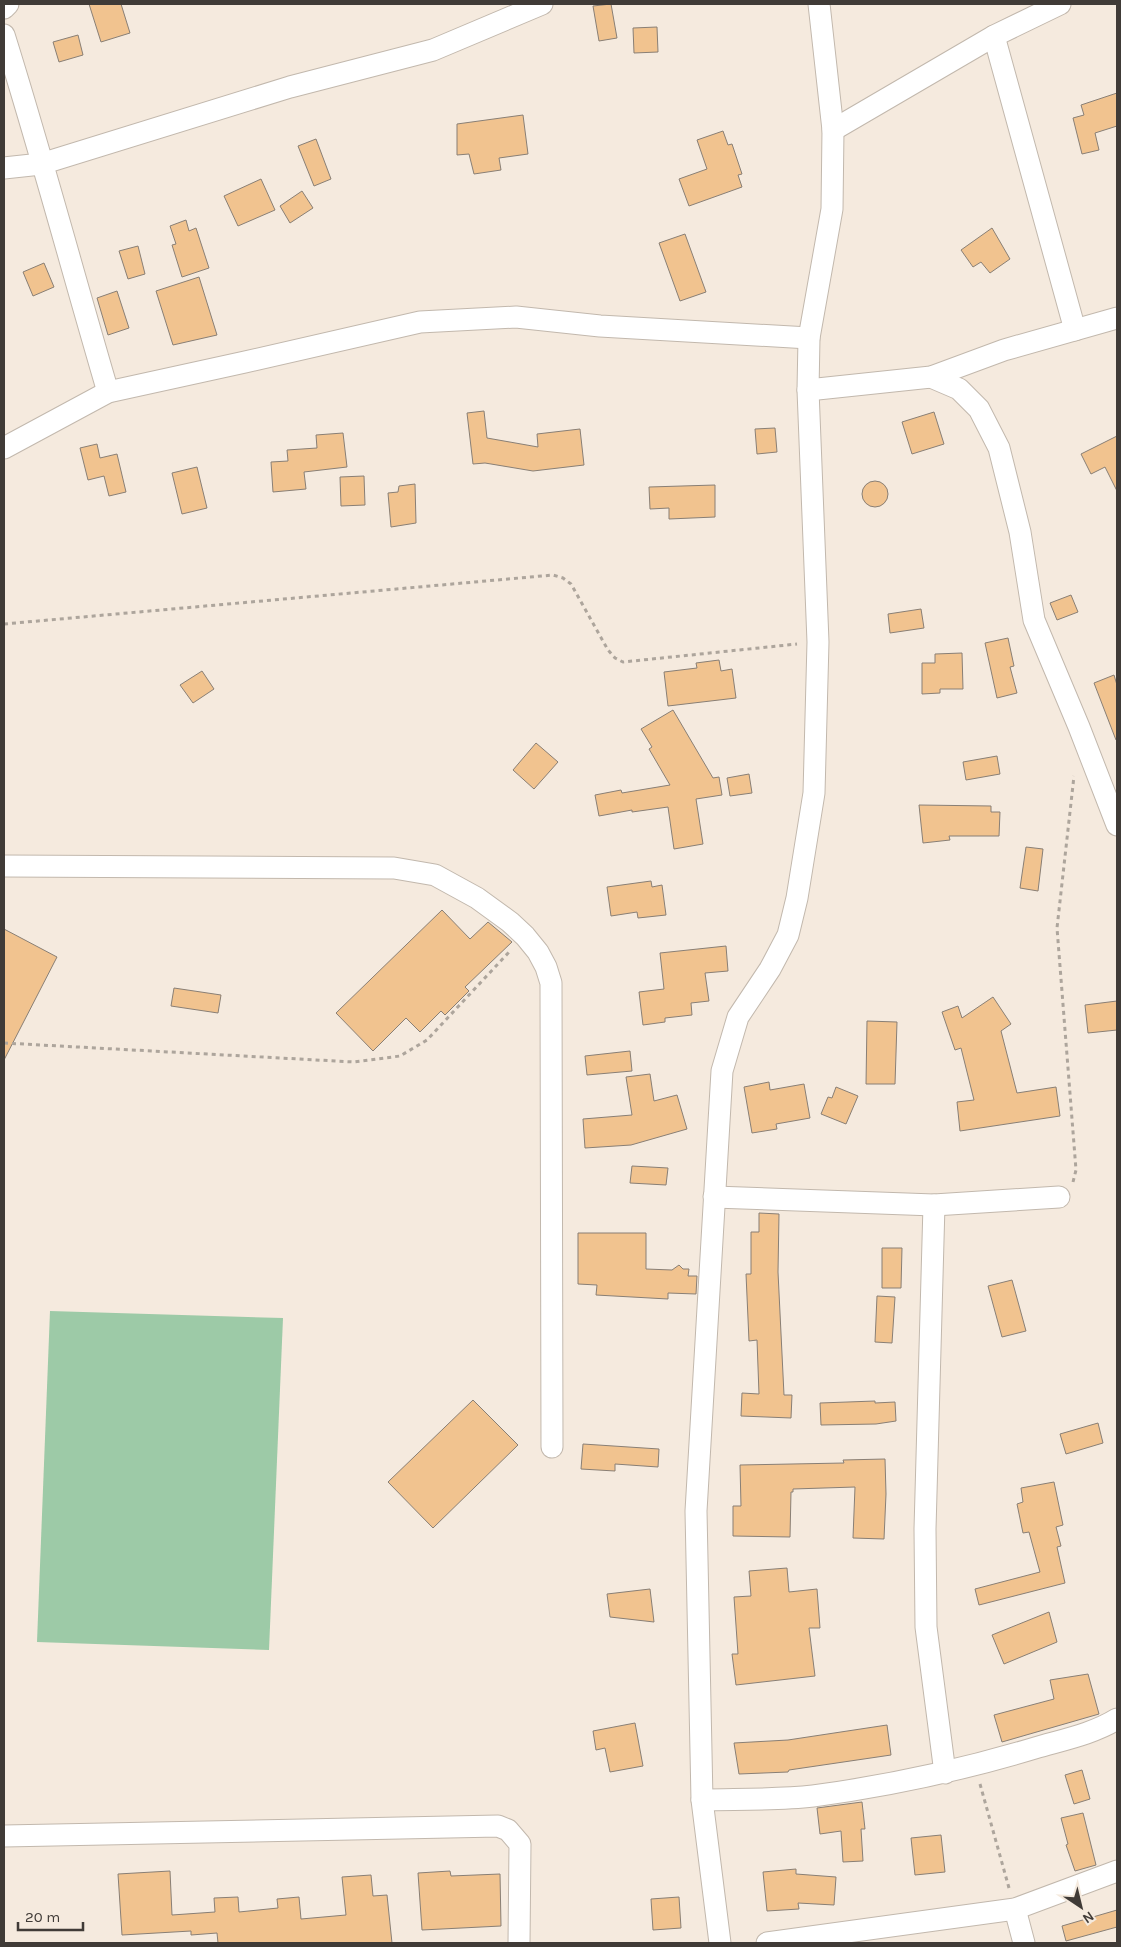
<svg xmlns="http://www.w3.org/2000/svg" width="1121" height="1947" font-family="Karla,sans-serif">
  <rect width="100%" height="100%" fill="#f5eade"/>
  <path fill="#9dcaa7" d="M 50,1311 L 283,1318 L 269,1650 L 37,1642 Z"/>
  <g fill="#f1c38f" stroke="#897f75">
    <path d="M 89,4 L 121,4 L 130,33 L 101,42 Z"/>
    <path d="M 611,4 L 617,38 L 599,41 L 593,6 Z"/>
    <path d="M 657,27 L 658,52 L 634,53 L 633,28 Z"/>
    <path d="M 78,35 L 83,55 L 59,62 L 53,42 Z"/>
    <path d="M 1117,93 L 1117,126 L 1095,133 L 1099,150 L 1082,154 L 1073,118 L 1084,115 L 1081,105 Z"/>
    <path d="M 523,115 L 528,154 L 499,158 L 501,170 L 474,174 L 469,154 L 457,155 L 457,124 Z"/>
    <path d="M 723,131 L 728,145 L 732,144 L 742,174 L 738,175 L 742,187 L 689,206 L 679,179 L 707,169 L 697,140 Z"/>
    <path d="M 316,139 L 331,179 L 314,186 L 298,146 Z"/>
    <path d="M 261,179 L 275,210 L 238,226 L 224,196 Z"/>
    <path d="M 302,191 L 313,208 L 290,223 L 280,206 Z"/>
    <path d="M 186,220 L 189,231 L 196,228 L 209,268 L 182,277 L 172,245 L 176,244 L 170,226 Z"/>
    <path d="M 992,228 L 1010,259 L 990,273 L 981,262 L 973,267 L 961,250 Z"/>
    <path d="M 685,234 L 706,292 L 680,301 L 659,243 Z"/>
    <path d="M 138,246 L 145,274 L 128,279 L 119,251 Z"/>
    <path d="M 44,263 L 54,287 L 33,296 L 23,272 Z"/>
    <path d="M 199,277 L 217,335 L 173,345 L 156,291 Z"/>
    <path d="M 117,291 L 129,328 L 108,335 L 97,298 Z"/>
    <path d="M 484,411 L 487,438 L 538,447 L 537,434 L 580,429 L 584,465 L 533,471 L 485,463 L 473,464 L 467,413 Z"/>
    <path d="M 934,412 L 944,444 L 912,454 L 902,422 Z"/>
    <path d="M 775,428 L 777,452 L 757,454 L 755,429 Z"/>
    <path d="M 343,433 L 347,467 L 304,472 L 306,489 L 273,492 L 271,462 L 288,461 L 287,450 L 317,448 L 316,435 Z"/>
    <path d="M 1117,436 L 1117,491 L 1105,467 L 1091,474 L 1081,454 Z"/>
    <path d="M 97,444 L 100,458 L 117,454 L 126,492 L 109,496 L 104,476 L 88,480 L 80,448 Z"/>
    <path d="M 197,467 L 207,508 L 182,514 L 172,473 Z"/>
    <path d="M 364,476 L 365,505 L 341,506 L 340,477 Z"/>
    <circle cx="875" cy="494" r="13"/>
    <path d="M 415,484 L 416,523 L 391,527 L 388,493 L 398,492 L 399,486 Z"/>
    <path d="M 715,485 L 715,517 L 669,519 L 669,508 L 650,509 L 649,487 Z"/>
    <path d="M 1071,595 L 1078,612 L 1057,620 L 1050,603 Z"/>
    <path d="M 921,609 L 924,628 L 890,633 L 888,614 Z"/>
    <path d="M 1008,638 L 1014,666 L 1010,667 L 1017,693 L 997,698 L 985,643 Z"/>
    <path d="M 962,653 L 963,689 L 940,689 L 940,693 L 922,694 L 922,663 L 935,663 L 935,654 Z"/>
    <path d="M 719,660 L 721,671 L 732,669 L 736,698 L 668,706 L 664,672 L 697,668 L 696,663 Z"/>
    <path d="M 202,671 L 214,689 L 193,703 L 180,685 Z"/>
    <path d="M 1114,675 L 1117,685 L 1117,740 L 1116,740 L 1094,683 Z"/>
    <path d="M 673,710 L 713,778 L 719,777 L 722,795 L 696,799 L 703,844 L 674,849 L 668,807 L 632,812 L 632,810 L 599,816 L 595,795 L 621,790 L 622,793 L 670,785 L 649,749 L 652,747 L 641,729 Z"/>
    <path d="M 536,743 L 558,762 L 534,789 L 513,770 Z"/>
    <path d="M 997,756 L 1000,774 L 966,780 L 963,762 Z"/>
    <path d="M 749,774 L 752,793 L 730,796 L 727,778 Z"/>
    <path d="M 919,805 L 991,806 L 991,812 L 1000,812 L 999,836 L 949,836 L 950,840 L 923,843 Z"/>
    <path d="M 1026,847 L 1043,849 L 1038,891 L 1020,888 Z"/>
    <path d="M 651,881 L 652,887 L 662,885 L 666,915 L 638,918 L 637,912 L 611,916 L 607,887 Z"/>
    <path d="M 442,910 L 470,939 L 488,922 L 512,942 L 465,987 L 469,991 L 445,1015 L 441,1011 L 420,1032 L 406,1018 L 373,1051 L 336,1013 Z"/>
    <path d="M 4,929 L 57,957 L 4,1060 Z"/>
    <path d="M 726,946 L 728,971 L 705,973 L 709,1001 L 691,1003 L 692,1015 L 665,1018 L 665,1022 L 643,1025 L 639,992 L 664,989 L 660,953 Z"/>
    <path d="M 174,988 L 221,995 L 218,1013 L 171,1006 Z"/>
    <path d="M 993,997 L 1011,1024 L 1001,1031 L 1017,1093 L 1056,1087 L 1060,1116 L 960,1131 L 957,1102 L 974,1100 L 961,1048 L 955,1050 L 942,1012 L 958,1006 L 962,1018 Z"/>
    <path d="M 1117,1001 L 1117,1030 L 1088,1033 L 1085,1005 Z"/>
    <path d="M 867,1021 L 897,1022 L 895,1084 L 866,1084 Z"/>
    <path d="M 630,1051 L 632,1071 L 587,1075 L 585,1056 Z"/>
    <path d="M 650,1074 L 654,1101 L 677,1095 L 687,1129 L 631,1145 L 585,1148 L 583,1119 L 632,1115 L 626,1077 Z"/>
    <path d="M 769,1082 L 770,1090 L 804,1084 L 810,1118 L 776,1124 L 777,1129 L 752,1133 L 744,1087 Z"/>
    <path d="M 836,1087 L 858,1096 L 846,1124 L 821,1114 L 828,1097 L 832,1098 Z"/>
    <path d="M 632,1166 L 668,1168 L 666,1185 L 630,1183 Z"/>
    <path d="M 759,1213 L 779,1214 L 778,1272 L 784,1395 L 792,1395 L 791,1418 L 741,1416 L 742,1393 L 759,1394 L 757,1340 L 749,1341 L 746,1274 L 751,1274 L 751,1232 L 759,1232 Z"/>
    <path d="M 578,1233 L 646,1233 L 646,1269 L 672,1270 L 679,1265 L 683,1269 L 689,1269 L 688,1276 L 697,1276 L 696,1294 L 668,1293 L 668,1299 L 596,1295 L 597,1285 L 578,1284 Z"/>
    <path d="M 882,1248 L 902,1248 L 901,1288 L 882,1288 Z"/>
    <path d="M 1012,1280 L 1026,1331 L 1002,1337 L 988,1286 Z"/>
    <path d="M 877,1296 L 895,1297 L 892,1343 L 875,1342 Z"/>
    <path d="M 473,1400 L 518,1445 L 433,1528 L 388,1482 Z"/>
    <path d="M 875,1401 L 875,1403 L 895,1402 L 896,1421 L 876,1424 L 821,1425 L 820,1403 Z"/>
    <path d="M 1098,1423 L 1103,1443 L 1066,1454 L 1060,1434 Z"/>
    <path d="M 583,1444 L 659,1449 L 658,1467 L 615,1464 L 615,1471 L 581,1469 Z"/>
    <path d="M 885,1459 L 886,1494 L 884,1539 L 853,1538 L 855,1487 L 793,1489 L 793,1492 L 791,1492 L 790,1537 L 733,1536 L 733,1506 L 741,1506 L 740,1465 L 844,1463 L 843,1460 Z"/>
    <path d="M 1054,1482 L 1063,1525 L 1056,1527 L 1061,1546 L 1057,1547 L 1065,1583 L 979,1605 L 975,1589 L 1040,1572 L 1029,1532 L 1023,1533 L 1017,1504 L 1023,1502 L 1021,1488 Z"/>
    <path d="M 787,1568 L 789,1592 L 817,1589 L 820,1628 L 809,1628 L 815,1676 L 736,1685 L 732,1654 L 738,1654 L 734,1597 L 751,1596 L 749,1571 Z"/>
    <path d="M 650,1589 L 654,1622 L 610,1617 L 607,1594 Z"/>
    <path d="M 1049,1612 L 1057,1642 L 1004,1664 L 992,1635 Z"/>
    <path d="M 1088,1674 L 1099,1714 L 1002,1742 L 994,1715 L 1054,1699 L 1050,1680 Z"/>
    <path d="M 635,1723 L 643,1766 L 610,1772 L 605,1748 L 596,1750 L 593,1731 Z"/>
    <path d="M 887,1725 L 891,1755 L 789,1770 L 788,1772 L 739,1774 L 734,1743 L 788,1740 Z"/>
    <path d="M 1082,1770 L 1090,1799 L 1074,1804 L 1065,1775 Z"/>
    <path d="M 862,1802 L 865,1829 L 861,1829 L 863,1861 L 843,1862 L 841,1831 L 820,1834 L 817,1808 Z"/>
    <path d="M 1083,1813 L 1096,1865 L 1075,1871 L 1066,1845 L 1068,1844 L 1061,1818 Z"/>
    <path d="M 941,1835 L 945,1872 L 915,1875 L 911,1838 Z"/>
    <path d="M 796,1869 L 796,1874 L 836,1877 L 834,1905 L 798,1903 L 799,1909 L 767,1911 L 763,1872 Z"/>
    <path d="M 170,1871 L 172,1915 L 215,1912 L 214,1898 L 238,1897 L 239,1912 L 278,1908 L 277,1899 L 299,1897 L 301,1919 L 346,1915 L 342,1877 L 371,1875 L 373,1896 L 387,1895 L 392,1943 L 218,1943 L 217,1933 L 191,1935 L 191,1931 L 122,1935 L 118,1874 Z"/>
    <path d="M 450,1871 L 451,1876 L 500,1874 L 501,1926 L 422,1930 L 418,1873 Z"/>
    <path d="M 679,1897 L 681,1928 L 653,1930 L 651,1899 Z"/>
    <path d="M 1117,1910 L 1117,1927 L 1066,1941 L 1062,1926 Z"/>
  </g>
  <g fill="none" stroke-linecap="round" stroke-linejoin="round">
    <defs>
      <g id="street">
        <path d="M 4,8 L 8,4"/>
        <path d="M 4,35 C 41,153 73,273 108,392"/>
        <path d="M 994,36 L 1075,330"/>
        <path d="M 833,130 L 994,36 L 1060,4"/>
        <path d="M 4,168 L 41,164 L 290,87 L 433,50 L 542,4"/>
        <path d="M 931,377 L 959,389 L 979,409 L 999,448 L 1020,532 L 1034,620 L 1079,727 L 1117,825"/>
        <path d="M 808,390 L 931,377 L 1004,350 L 1117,318"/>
        <path d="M 4,448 L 108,392 L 245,362 L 420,322 L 516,317 L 600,326 L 809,338"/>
        <path d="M 4,866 L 394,868 L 435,875 L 477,898 L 510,922 L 525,936 L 538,952 L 546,967 L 551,983 L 552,1447"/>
        <path d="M 714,1197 L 934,1205 L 1059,1197"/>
        <path d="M 934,1205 L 925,1529 L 926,1627 L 945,1773"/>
        <path d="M 702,1800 C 738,1799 778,1800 813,1796 C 888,1786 962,1770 1035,1748 C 1062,1740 1093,1734 1117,1719"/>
        <path d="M 4,1836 L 498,1826 L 508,1830 L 520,1844 L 519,1943"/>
        <path d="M 1015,1909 L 1024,1943"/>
        <path d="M 720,1943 L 702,1800 L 696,1511 L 722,1071 L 738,1017 L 770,969 L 788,935 L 797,898 L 814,793 L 818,642 L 808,390 L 809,338 L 832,209 L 833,130 L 819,4"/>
        <path d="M 767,1943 L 1015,1909 L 1117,1871"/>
      </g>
    </defs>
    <use href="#street" stroke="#c2b8ad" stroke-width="23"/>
    <g stroke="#ada59c" stroke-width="3" stroke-dasharray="4 4" stroke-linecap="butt">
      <path d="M 4,624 L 553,575 L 563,578 L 571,584 L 608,650 L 615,658 L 623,662 L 797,644"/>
      <path d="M 4,1043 L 354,1062 L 400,1056 L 427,1040 L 510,951"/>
      <path d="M 1073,1182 L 1076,1170 L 1057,928 L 1074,776"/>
      <path d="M 980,1784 L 1009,1888"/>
    </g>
    <use href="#street" stroke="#fff" stroke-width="21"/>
  </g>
  <rect width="1121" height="1947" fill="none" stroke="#403b37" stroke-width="10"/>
  <g transform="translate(1081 1907) rotate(145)" stroke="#f5eade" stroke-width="4" paint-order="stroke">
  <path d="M0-4L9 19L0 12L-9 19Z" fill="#403b37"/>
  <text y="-8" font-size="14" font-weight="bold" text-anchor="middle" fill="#403b37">N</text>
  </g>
  <path d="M18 1922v8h65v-8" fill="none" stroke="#403b37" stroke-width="2.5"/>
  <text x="25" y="1922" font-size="15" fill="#403b37" stroke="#f5eade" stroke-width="4" paint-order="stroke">20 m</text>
</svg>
